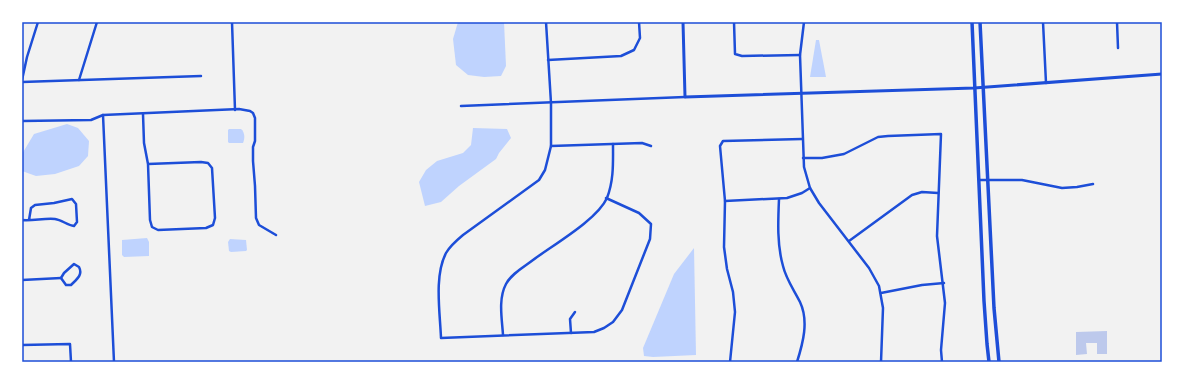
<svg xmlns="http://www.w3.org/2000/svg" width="1184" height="384" font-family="Lato,sans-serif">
  <rect width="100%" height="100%" fill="#f2f2f2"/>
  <g fill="#bfd3fe">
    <path d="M 458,22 L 504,22 L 506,66 L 501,76 L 484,77 L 468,75 L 456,65 L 453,39 Z"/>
    <path d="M 816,40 L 819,40 L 826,77 L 810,77 Z"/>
    <path d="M 67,124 L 78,128 L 89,141 L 88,156 L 79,166 L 55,174 L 36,176 L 22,171 L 22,154 L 34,134 Z"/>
    <path d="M 473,128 L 507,129 L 511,138 L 499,153 L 496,159 L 459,186 L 441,202 L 425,206 L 419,182 L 426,170 L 437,161 L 463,153 L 471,145 Z"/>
    <path d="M 229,129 L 241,129 C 245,132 245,139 243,143 L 229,143 L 228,142 L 228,130 Z"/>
    <path d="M 147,238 L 149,242 L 149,256 L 124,257 L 122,255 L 122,240 Z"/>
    <path d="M 230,239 L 246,240 L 247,250 L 246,251 L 231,252 L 229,251 L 228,242 Z"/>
    <path d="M 694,248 L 696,355 L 653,357 L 644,356 L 643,348 L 674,274 Z"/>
  </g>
  <path fill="#bdc9ec" d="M 1107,331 L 1107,354 L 1097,354 L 1097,343 L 1086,343 L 1087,354 L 1076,355 L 1076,332 Z"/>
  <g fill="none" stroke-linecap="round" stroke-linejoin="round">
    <g stroke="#1d4ed8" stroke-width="2.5">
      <path d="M 232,22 L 235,110"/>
      <path d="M 546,22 L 551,103 L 551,146 L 545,170 L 539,180 L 463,235 C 457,240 450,246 446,253 C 434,276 440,312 441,338 L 594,332 L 604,328 L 613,322 L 622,310 L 650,239 L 651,224 L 639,213 L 606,198"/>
      <path d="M 734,22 L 735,54 L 742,56 L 800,55"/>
      <path d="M 804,22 L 800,55 L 804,167 L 810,188 L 819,203 L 869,268 L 879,286 L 883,308 L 881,362"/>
      <path d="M 1043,22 L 1046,83"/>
      <path d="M 1117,22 L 1118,48"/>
      <path d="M 548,60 L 621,56 L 634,50 L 640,38 L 639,22"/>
      <path d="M 22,80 L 27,57 L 38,22"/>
      <path d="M 79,80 L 97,22"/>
      <path d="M 22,82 L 201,76"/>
      <path d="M 461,106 L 685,97"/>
      <path d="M 143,114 L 144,143 L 148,164 L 150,220 L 152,227 L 158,230 L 206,228 L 213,225 L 215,218 L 212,168 L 208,163 L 201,162 L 148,164"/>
      <path d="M 103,115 L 114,362"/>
      <path d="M 22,121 L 91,120 L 103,115 L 239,109 L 250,111 L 253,113 L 255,118 L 255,141 L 253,147 L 253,161 L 255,186 L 256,218 L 259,225 L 276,235"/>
      <path d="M 551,146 L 642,143 L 651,146"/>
      <path d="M 803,158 L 822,158 L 844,154 L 878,137 L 888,136 L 941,134 L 937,236 L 945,303 L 941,350 L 942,362"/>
      <path d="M 979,180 L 1022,180 L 1062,188 L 1077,187 L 1093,184"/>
      <path d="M 779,199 C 778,222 777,245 783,266 C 786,279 794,290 800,302 C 809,321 803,343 797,362"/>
      <path d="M 725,201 L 787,198 L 802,193 L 810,188"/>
      <path d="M 22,220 C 33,221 44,218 55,219 C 62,220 67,225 74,226 L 77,222 L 76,204 L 72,199 L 54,203 L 35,205 L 31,208 L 29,220"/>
      <path d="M 849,241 L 912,195 L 922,192 L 938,193"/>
      <path d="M 74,264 L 79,267 C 83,275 77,279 71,285 L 66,285 L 61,278 L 64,273 Z"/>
      <path d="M 22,280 L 61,278"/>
      <path d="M 881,293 L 922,285 L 944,283"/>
      <path d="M 571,333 L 570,319 L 575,312"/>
      <path d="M 503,335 C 502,319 498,299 506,284 C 512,273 524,267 533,260 C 553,245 597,220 607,198 C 614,180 613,162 613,144"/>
      <path d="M 22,345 L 70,344 L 71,362"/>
      <path d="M 730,362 L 735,312 L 733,292 L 727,269 L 724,247 L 725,201 L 720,146 L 723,141 L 802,139"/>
    </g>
    <path stroke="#1d4ed8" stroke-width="3" d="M 683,22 L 685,97 L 974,88 L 1162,74"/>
    <g stroke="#1d4ed8" stroke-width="3.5">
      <path d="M 972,22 L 984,301 L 987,344 L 989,362"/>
      <path d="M 980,22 L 994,308 L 999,362"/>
    </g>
  </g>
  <rect width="1184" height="384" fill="none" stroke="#ffffff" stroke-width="46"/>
  <rect x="23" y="23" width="1138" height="338" fill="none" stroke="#1d4ed8" stroke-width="1.5"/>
</svg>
